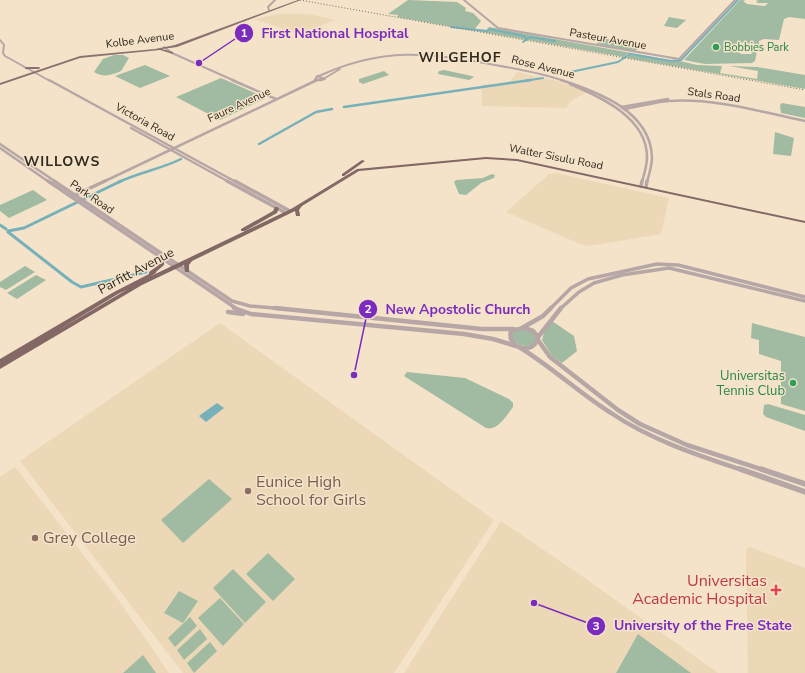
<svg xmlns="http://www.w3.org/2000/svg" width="805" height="673" font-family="'Nunito Sans',sans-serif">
  <rect width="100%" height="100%" fill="#f4e3c9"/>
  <g fill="#ecd8b6">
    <path d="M 278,14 L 309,14 L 335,20 L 299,34 L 254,19 Z"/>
    <path d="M 517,72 L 557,81 L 587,92 L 571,101 L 566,108 L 482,106 L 482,84 L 498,84 L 510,81 Z"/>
    <path d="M 556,173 L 669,198 L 661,234 L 589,246 L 580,244 L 506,212 L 549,174 Z"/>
    <path d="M 220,323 L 494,520 L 394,673 L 183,673 L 20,461 Z"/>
    <path d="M 15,467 L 117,598 L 169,673 L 0,673 L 0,477 Z"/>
    <path d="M 501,521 L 579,574 L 718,673 L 404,673 Z"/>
    <path d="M 750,547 L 805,568 L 805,673 L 748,673 L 746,550 Z"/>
  </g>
  <g fill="#a0bba1">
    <path d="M 408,0 L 457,2 L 466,8 L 465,11 L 473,13 L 481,21 L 474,30 L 486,31 L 489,27 L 675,61 L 633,54 L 627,54 L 624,57 L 397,17 L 398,15 L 388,14 Z"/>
    <path d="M 740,0 L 746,0 L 743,1 L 747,4 L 765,6 L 768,3 L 756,3 L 758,1 L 755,0 L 805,0 L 805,19 L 789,17 L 784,19 L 779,40 L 764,39 L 759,41 L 759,45 L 739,42 L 734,48 L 741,54 L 752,54 L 750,51 L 757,51 L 755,61 L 752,63 L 705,64 L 684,60 Z"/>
    <path d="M 669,17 L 686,20 L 677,28 L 664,26 Z"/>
    <path d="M 600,38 L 637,44 L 639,45 L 637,50 L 632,51 L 597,44 Z"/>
    <path d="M 114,55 L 123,55 L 129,58 L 121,71 C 112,75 103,78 94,72 L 103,59 Z"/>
    <path d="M 629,55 L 680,61 L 697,65 L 722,66 L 720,73 L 757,79 L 758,71 L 729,66 L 757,67 L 805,75 L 805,89 L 627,58 Z"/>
    <path d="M 145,65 L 170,76 L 140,88 L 115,76 Z"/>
    <path d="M 444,70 L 472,76 L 474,77 L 469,80 L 438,74 L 439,71 Z"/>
    <path d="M 384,71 L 389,75 L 363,84 L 359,82 L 359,79 Z"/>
    <path d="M 221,78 L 266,98 L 220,120 L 176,97 Z"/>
    <path d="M 782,103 L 805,107 L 805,118 L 781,113 L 780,105 Z"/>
    <path d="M 775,132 L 794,138 L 791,156 L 773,154 Z"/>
    <path d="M 492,174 L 495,175 L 494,178 L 481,183 L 466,195 L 459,194 L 454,182 L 456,180 L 483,178 Z"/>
    <path d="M 33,190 L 47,200 L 9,218 L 0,211 L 0,205 Z"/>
    <path d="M 25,266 L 35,272 L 6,290 L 0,287 L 0,282 Z"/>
    <path d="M 36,275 L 46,280 L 17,299 L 7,293 Z"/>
    <path d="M 552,321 L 574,336 L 577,351 L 562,363 L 552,356 L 542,340 L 544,333 Z"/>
    <path d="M 752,323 L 805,337 L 805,411 L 781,404 L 781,361 L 759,354 L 759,340 L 751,338 Z"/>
    <path d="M 528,329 L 537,336 L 533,345 C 523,347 518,346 511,338 L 513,332 Z"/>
    <path d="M 407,372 L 465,378 L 509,399 L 513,403 L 513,407 C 506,416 498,431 486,428 L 404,376 Z"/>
    <path d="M 768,404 L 805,415 L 805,431 L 766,417 L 763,414 L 764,405 Z"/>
    <path d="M 209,479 L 232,499 L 183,543 L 161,520 Z"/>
    <path d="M 268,553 L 295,579 L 273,601 L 246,574 Z"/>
    <path d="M 233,569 L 266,602 L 245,623 L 213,588 Z"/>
    <path d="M 179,591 L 198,601 L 183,623 L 164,613 Z"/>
    <path d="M 220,598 L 244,624 L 223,646 L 198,618 Z"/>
    <path d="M 190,617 L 197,626 L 175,647 L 168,638 Z"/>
    <path d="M 200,629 L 207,639 L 184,660 L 177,650 Z"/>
    <path d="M 638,634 L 691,673 L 616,673 Z"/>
    <path d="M 210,642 L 217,651 L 194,673 L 187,663 Z"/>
    <path d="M 143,655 L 156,673 L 123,673 Z"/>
  </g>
  <path fill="#76b1ba" d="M 217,403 L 224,408 L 206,422 L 199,416 Z"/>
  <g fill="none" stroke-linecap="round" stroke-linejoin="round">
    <g stroke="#76b1ba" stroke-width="2">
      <path d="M 451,27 L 487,31 L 489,29 L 524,36 L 527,39"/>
      <path d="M 523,42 L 530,37 L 555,41"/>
      <path d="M 561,74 L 618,62 L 630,54 L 671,61 L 681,60 L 738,0"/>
      <path d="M 524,81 L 543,78"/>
    </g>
    <g stroke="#76b1ba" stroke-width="2.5">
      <path d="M 344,107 L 531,80"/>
      <path d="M 259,144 L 316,112 L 332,109"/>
      <path d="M 119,182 C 140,172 161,169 181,159"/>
    </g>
    <g stroke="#76b1ba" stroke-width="3">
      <path d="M 0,225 L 6,229"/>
      <path d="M 8,231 L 24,228 L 121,181"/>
      <path d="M 8,232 L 72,282 L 81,287 L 146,272"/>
    </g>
    <g stroke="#b6a6a5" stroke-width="2">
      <path d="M 464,0 L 498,28 L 679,59 L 735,0"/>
      <path d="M 269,10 L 268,7 L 275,0"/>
      <path d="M 0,40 L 4,45 L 3,53 L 5,56 L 50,81"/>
      <path d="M 164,47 L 172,53 L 235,81"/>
      <path d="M 317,76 L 325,79 L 315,80 Z"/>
      <path d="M 319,76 C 382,47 429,52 495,65 C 518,69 541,73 564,81"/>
      <path d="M 325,78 L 340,69"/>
      <path d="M 316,81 L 317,80"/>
    </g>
    <g stroke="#b6a6a5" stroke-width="2.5">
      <path d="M 49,80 L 236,182"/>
      <path d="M 232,80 L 276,99"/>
      <path d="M 315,80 L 322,80"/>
      <path d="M 561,80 C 598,92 651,111 652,158 C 652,165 649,175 647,182"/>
      <path d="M 570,84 C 601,97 647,118 647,157 C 647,166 644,174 642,182"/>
      <path d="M 621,107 L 668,99"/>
      <path d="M 624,109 C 639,107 654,102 669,101 C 715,98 761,112 805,121"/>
      <path d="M 131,128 L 229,182"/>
      <path d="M 0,144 L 56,182"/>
      <path d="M 0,148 L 49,182"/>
      <path d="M 103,182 L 317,80"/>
    </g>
    <g stroke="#b6a6a5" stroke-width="3.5">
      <path d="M 48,181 L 237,309"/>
      <path d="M 54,181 L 232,301 L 250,306 L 285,309"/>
      <path d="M 227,181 L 286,213"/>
      <path d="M 235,181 L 290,211"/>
      <path d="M 641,186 L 642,181"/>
      <path d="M 646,187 L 647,181"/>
      <path d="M 73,196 L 105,181"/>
      <path d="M 550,309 L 571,288 L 588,279 L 657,264 L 678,265 L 805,297"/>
      <path d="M 560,309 L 579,292 L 594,283 L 622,275 L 669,268 L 805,301"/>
    </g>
    <g stroke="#b6a6a5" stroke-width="4.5">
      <path d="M 234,308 L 251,314 L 464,334 L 493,339 L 516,346"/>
      <path d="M 275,308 L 482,329 L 514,329"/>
      <path d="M 228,312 L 243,314"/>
      <path d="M 522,328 L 543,316 L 551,308"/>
      <path d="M 524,328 L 533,331 L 538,337 C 535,356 506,349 511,331 Z"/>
      <path d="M 538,337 L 561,308"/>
      <path d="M 538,340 L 550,357 L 618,410 L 640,424 L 687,445 L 764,470"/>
      <path d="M 519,347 C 552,367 579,393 611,413 C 651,440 697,455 742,470"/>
    </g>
    <g stroke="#b6a6a5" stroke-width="5.5">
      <path d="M 740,469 L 805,492"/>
      <path d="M 761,469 L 805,484"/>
    </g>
    <g fill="#8c7170" fill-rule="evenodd">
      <path d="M 298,0 L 301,0 L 177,47 L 162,49 L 173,52 L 173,54 L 160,50 L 80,58 L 0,85 L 0,83 L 80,56 L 155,49 L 175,45 Z"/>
      <path d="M 26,67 L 39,67 L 40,68 L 39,69 L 25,69 L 25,68 Z"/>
    </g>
    <g fill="#846866" fill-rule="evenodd">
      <path d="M 486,157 L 517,159 L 805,221 L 805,223 L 517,161 L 486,159 L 359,171 L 302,206 L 299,210 L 300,215 L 300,216 L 296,216 L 295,211 L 192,261 L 189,265 L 189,272 L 185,272 L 184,265 L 142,285 L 0,369 L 0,359 L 114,292 L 149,274 L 149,272 L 160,264 L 160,262 L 156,257 L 156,256 L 160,256 L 164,262 L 164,265 L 156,272 L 156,273 L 151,276 L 291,209 L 357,169 ZM 128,289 L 55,332 L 118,294 Z"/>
      <path d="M 362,160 L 365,161 L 344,176 L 342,176 L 342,174 Z"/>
      <path d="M 275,207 L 277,207 L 279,208 L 277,213 L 245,231 L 241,231 L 241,229 L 273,211 Z"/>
    </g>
    <path stroke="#796f5f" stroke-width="1" stroke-dasharray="1 2" stroke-linecap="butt" d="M 300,0 L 805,90"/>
  </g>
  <g fill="#2e9e5b" stroke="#f4e3c9" stroke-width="1.5">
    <circle cx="716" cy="47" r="4"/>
    <circle cx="793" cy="383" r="4"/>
  </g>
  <g fill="#8d6e63" stroke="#f4e3c9" stroke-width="1.5">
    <circle cx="248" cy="491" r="4"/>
    <circle cx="35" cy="538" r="4"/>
  </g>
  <path fill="#e0444e" stroke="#f4e3c9" stroke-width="1.5" d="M774 584h4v4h4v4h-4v4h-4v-4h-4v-4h4z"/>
  <g text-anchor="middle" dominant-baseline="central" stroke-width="3" stroke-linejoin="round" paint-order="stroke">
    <g font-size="11" fill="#2f291f" stroke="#f4e3c9">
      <text transform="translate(608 39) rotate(10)">Pasteur Avenue</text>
      <text transform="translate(140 40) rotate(-7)">Kolbe Avenue</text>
      <text transform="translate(543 67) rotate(14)">Rose Avenue</text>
      <text transform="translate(714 95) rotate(8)">Stals Road</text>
      <text transform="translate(239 105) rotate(-25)">Faure Avenue</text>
      <text transform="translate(145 122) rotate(29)">Victoria Road</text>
      <text transform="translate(556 157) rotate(11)">Walter Sisulu Road</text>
      <text transform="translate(92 197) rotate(34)">Park Road</text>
    </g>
    <g font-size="11" fill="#27864d" stroke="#f4e3c9" text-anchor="start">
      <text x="724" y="47">Bobbies Park</text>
    </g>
    <g font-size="13" fill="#2f291f" stroke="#f4e3c9">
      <text transform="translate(136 271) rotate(-28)">Parfitt Avenue</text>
    </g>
    <g font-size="13" fill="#27864d" stroke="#f4e3c9" text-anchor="end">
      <text x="785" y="376">Universitas<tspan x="785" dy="15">Tennis Club</tspan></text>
    </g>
    <g font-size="14" font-weight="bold" letter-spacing="1" fill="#2f291f" stroke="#f4e3c9">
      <text x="460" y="57">WILGEHOF</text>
      <text x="62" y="161">WILLOWS</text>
    </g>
    <g font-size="16" fill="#785e54" stroke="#f4e3c9" text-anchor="start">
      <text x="256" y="482">Eunice High<tspan x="256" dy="18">School for Girls</tspan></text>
      <text x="43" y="538">Grey College</text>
    </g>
    <g font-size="16" fill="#be3a42" stroke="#f4e3c9" text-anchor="end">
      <text x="767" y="581">Universitas<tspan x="767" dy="18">Academic Hospital</tspan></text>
    </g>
  </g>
  <path fill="none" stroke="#7b2cbf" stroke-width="1.5" d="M199 63L244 33M354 375L368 309M534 603L596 626"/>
  <g fill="#7b2cbf" stroke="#f4e3c9" stroke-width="1.5">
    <circle cx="199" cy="63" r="4"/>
    <circle cx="354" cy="375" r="4"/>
    <circle cx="534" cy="603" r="4"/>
    <circle cx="244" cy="33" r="10"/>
    <circle cx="368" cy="309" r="10"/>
    <circle cx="596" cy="626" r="10"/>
  </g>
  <g font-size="12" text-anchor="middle" font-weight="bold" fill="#fff">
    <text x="244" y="37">1</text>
    <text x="368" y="313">2</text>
    <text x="596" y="630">3</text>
  </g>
  <g font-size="14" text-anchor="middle" font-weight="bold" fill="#7b2cbf" stroke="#f4e3c9" stroke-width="3" stroke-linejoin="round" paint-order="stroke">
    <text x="335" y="38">First National Hospital</text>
    <text x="458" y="314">New Apostolic Church</text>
    <text x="703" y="630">University of the Free State</text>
  </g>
</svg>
